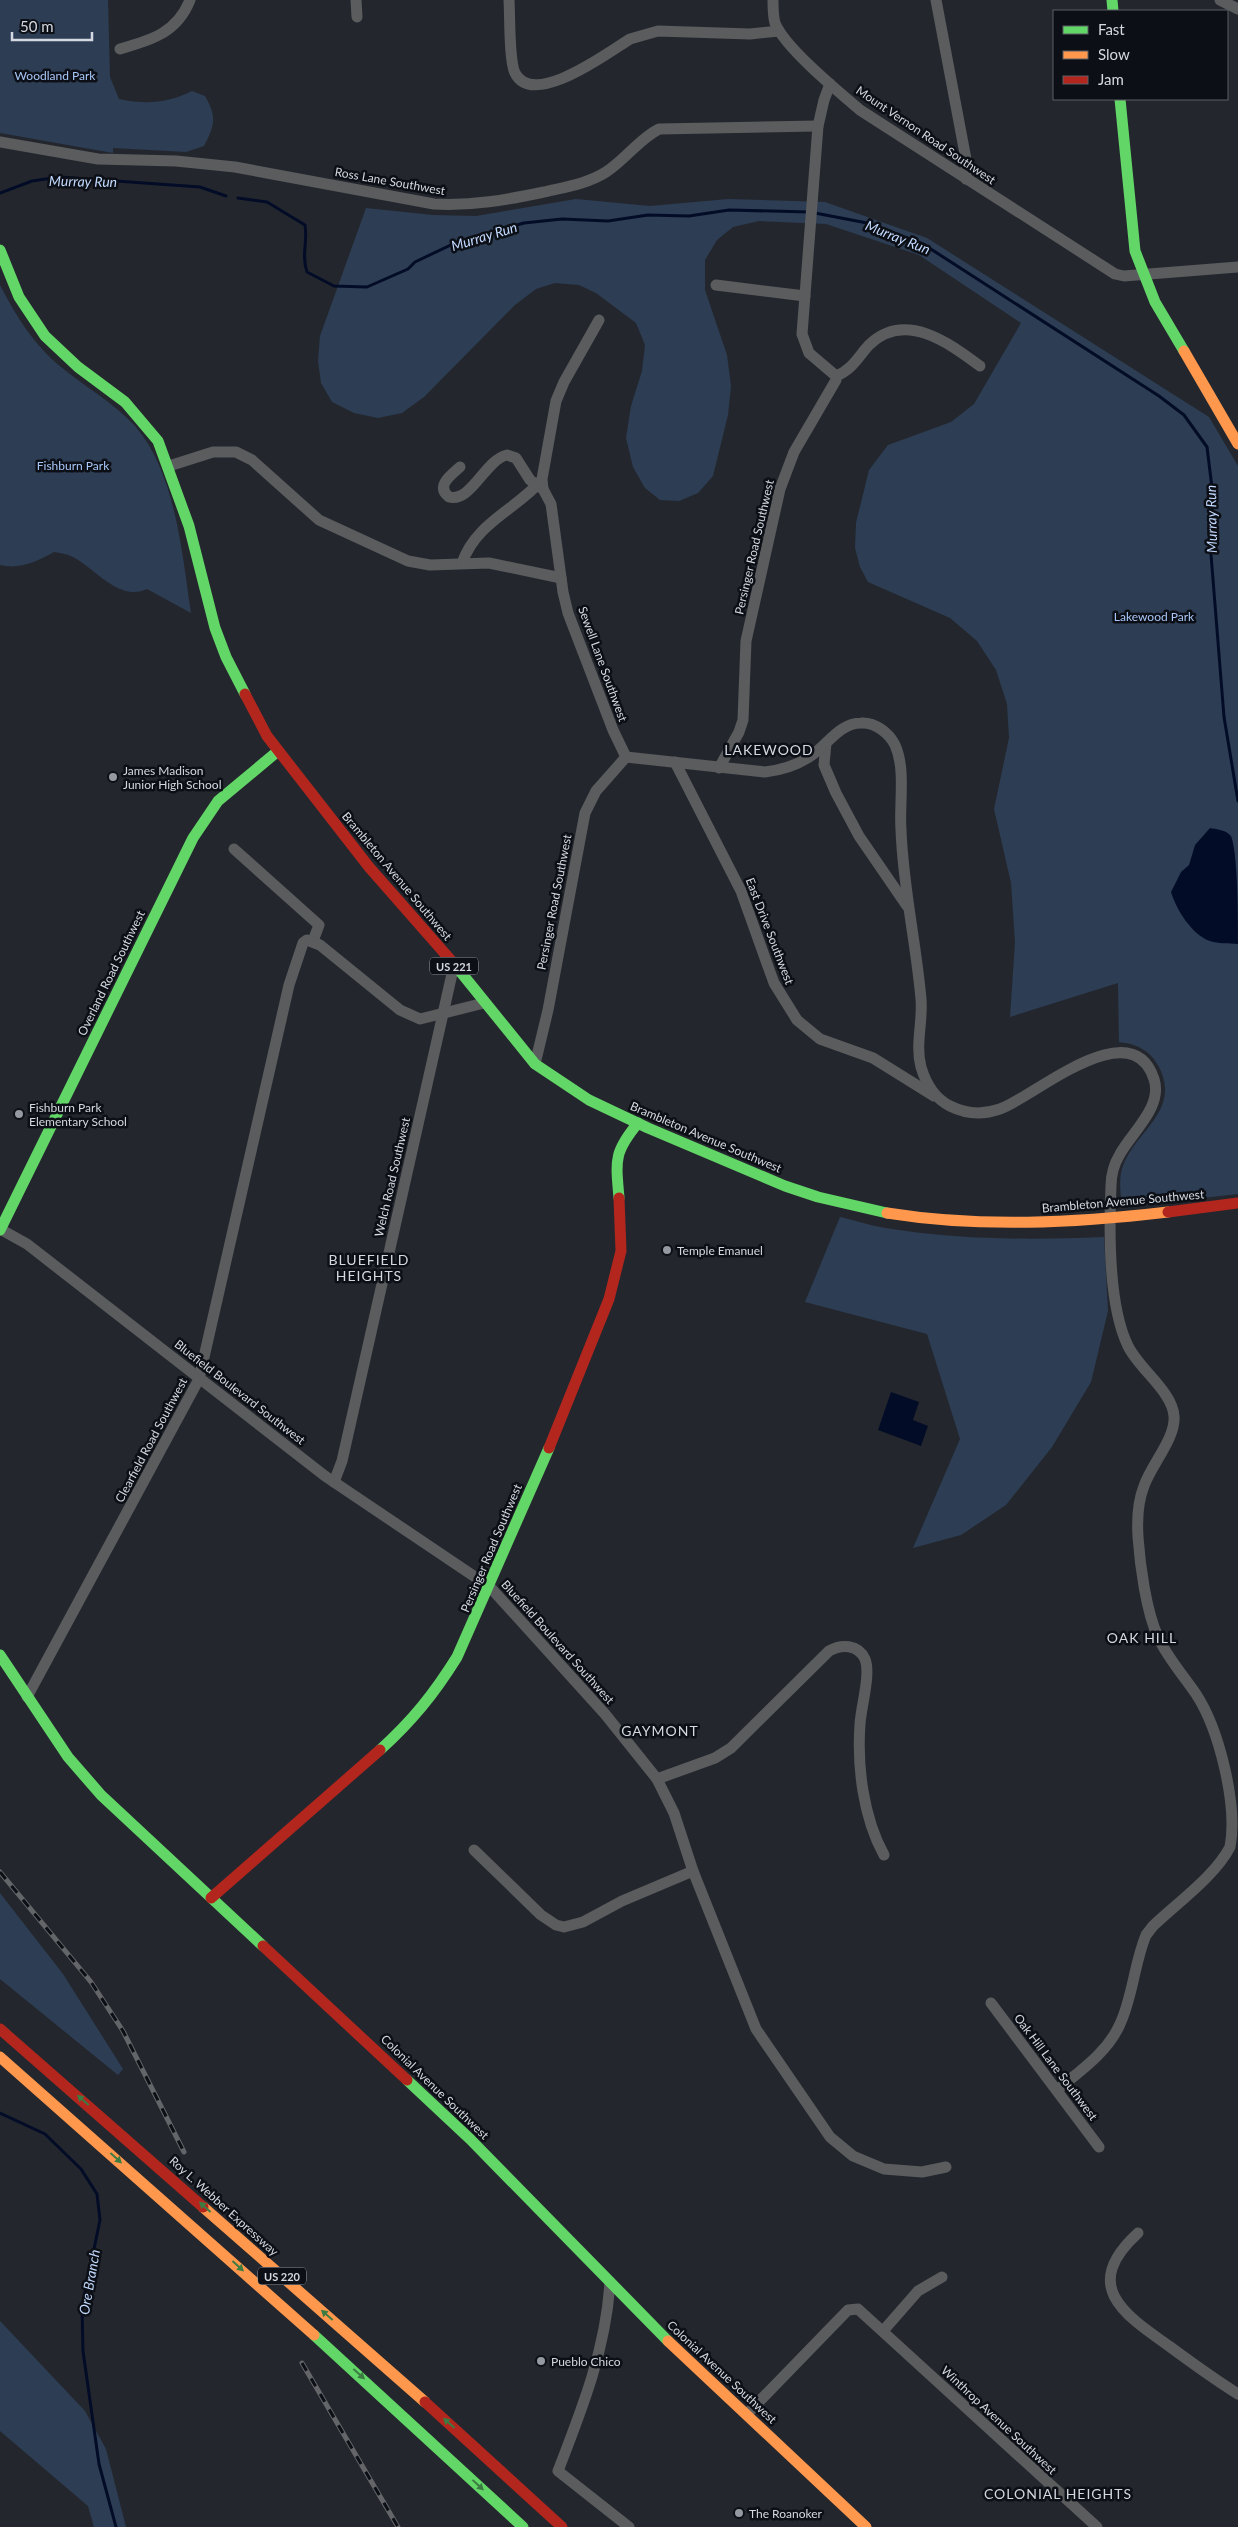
<svg xmlns="http://www.w3.org/2000/svg" width="1238" height="2527" font-family="Lato,sans-serif">
  <rect width="100%" height="100%" fill="#23272d"/>
  <g fill="#2d3d54">
    <path d="M 0,0 L 108,0 L 110,77 L 119,99 C 146,105 168,103 192,91 L 205,96 C 217,117 215,125 204,146 L 186,152 L 113,148 L 113,153 L 0,133 Z"/>
    <path d="M 576,199 L 650,206 L 728,199 L 825,202 L 927,238 L 1209,417 L 1238,466 L 1238,1194 L 1123,1207 C 1120,1197 1119,1178 1122,1169 C 1133,1132 1182,1112 1159,1067 C 1150,1050 1137,1044 1119,1042 L 1118,983 L 1010,1017 L 1015,942 L 1011,883 L 994,809 L 1009,738 L 1007,704 L 996,670 L 977,641 L 950,618 L 868,582 L 860,567 L 855,548 L 856,523 L 869,470 L 888,445 L 951,422 L 974,404 L 1021,323 L 919,255 L 826,224 L 759,221 L 733,227 L 717,240 L 705,260 L 705,290 L 727,355 L 731,386 L 728,415 L 713,476 L 698,493 L 679,501 L 660,500 L 645,488 L 633,467 L 626,438 L 631,406 L 642,371 L 645,345 L 636,323 L 596,293 L 579,285 L 555,283 L 536,289 L 515,305 L 424,397 L 402,413 L 378,418 L 354,413 L 332,402 L 321,383 L 318,361 L 320,336 L 366,208 L 433,215 L 476,216 Z"/>
    <path d="M 0,285 C 16,316 33,344 61,367 C 85,387 113,402 135,426 C 176,473 182,554 191,613 L 147,589 C 119,602 96,569 73,557 C 67,554 60,553 54,552 C 38,561 19,570 0,565 Z"/>
    <path d="M 840,1217 C 857,1221 875,1227 892,1229 C 962,1240 1033,1240 1104,1237 L 1108,1311 L 1091,1382 L 1052,1447 L 1006,1505 L 961,1535 L 913,1548 L 960,1439 L 927,1334 L 805,1302 Z"/>
    <path d="M 0,1893 L 63,1974 L 123,2069 L 118,2075 L 0,1979 Z"/>
    <path d="M 0,2321 L 85,2411 L 106,2449 L 126,2527 L 94,2527 L 88,2506 L 0,2431 Z"/>
  </g>
  <g fill="#030c27">
    <path d="M 1210,828 C 1216,829 1226,830 1231,836 C 1238,853 1238,920 1238,944 C 1229,943 1218,944 1210,941 C 1192,935 1176,909 1171,892 L 1181,872 L 1189,865 L 1195,845 Z"/>
    <path d="M 891,1392 L 919,1402 L 913,1420 L 928,1426 L 921,1446 L 878,1430 Z"/>
  </g>
  <g fill="none" stroke-linecap="round" stroke-linejoin="round">
    <g stroke="#030c27" stroke-width="3">
      <path d="M 0,193 L 32,181 L 60,177 L 200,187 L 226,196"/>
      <path d="M 238,198 L 267,202 L 305,225 C 308,242 301,254 307,272 L 334,286 L 367,287 L 408,269 L 415,262 L 457,242 L 524,223 L 562,219 L 608,221 L 648,215 L 689,216 L 729,210 L 809,212"/>
      <path d="M 815,213 L 867,223 L 923,244 L 1159,396 L 1184,415 L 1207,447 L 1213,496 L 1210,542 L 1224,717 L 1238,801"/>
      <path d="M 0,2113 L 45,2134 L 81,2169 L 97,2194 L 100,2220 L 82,2307 L 83,2351 L 99,2464 L 116,2527"/>
    </g>
    <g stroke="#5a5c5e" stroke-width="11">
      <path d="M 356,0 L 357,17"/>
      <path d="M 509,0 C 510,16 509,61 515,73 C 533,109 609,52 630,39 L 658,31 L 750,34 L 779,31"/>
      <path d="M 773,0 C 773,8 773,16 775,23 C 785,48 839,92 860,110 L 1115,274 L 1124,276 L 1238,267"/>
      <path d="M 936,0 L 966,159 L 966,179"/>
      <path d="M 1220,0 L 1238,9"/>
      <path d="M 120,49 C 151,40 177,33 190,0"/>
      <path d="M 0,142 L 98,159 L 176,161 L 235,167 L 434,204 C 472,206 506,200 544,192 C 565,187 587,184 606,172 C 625,160 639,139 659,129 L 818,126"/>
      <path d="M 716,285 L 805,296"/>
      <path d="M 836,376 C 852,370 858,357 869,345 C 905,310 949,343 980,366"/>
      <path d="M 169,466 L 213,452 L 236,452 L 252,460 L 319,520 L 408,561 L 430,565 L 489,563 L 561,578"/>
      <path d="M 460,467 C 451,475 435,486 449,497 C 471,503 485,460 507,455 L 516,458 L 530,480 L 543,489 L 551,504 L 563,592 L 568,613 L 613,730 L 626,757"/>
      <path d="M 543,489 L 542,479 L 556,401 L 564,382 L 599,320"/>
      <path d="M 462,563 C 476,523 515,510 541,481"/>
      <path d="M 826,743 L 824,765 L 836,793 L 859,836 L 907,906"/>
      <path d="M 626,757 L 765,772 C 782,770 798,765 812,755 C 828,744 840,723 861,723 C 875,722 889,733 895,745 C 906,769 899,804 901,830 C 903,887 916,942 921,999 C 923,1022 915,1044 921,1067 C 926,1084 934,1098 950,1106 C 966,1114 983,1115 1000,1109 C 1034,1097 1131,1010 1154,1079 C 1163,1107 1132,1132 1120,1154 C 1114,1164 1111,1175 1111,1186 C 1109,1232 1108,1305 1128,1346 C 1139,1369 1172,1391 1174,1416 C 1176,1438 1151,1465 1144,1486 C 1138,1501 1137,1521 1138,1537 C 1140,1565 1146,1611 1158,1637 C 1167,1657 1183,1675 1196,1694 C 1219,1729 1238,1805 1230,1847 C 1215,1876 1177,1903 1153,1926 L 1146,1935 C 1134,1964 1133,1996 1120,2024 C 1108,2052 1080,2071 1057,2090"/>
      <path d="M 675,762 L 741,891 L 774,983 L 797,1020 L 820,1039 L 873,1058 L 934,1096"/>
      <path d="M 719,768 L 739,732 L 743,720 L 746,641 L 780,489 L 794,452 L 836,380 L 836,376 L 809,353 L 802,334 L 818,126 L 824,100 L 830,84"/>
      <path d="M 234,849 L 319,925 L 313,941"/>
      <path d="M 535,1064 L 548,1010 L 585,813 L 596,791 L 626,757"/>
      <path d="M 0,1229 L 27,1244 L 325,1476 L 490,1587 L 605,1714 L 657,1779 L 674,1813 L 693,1871 L 756,2029 L 830,2137 L 853,2156 L 884,2169 L 922,2172 L 946,2167"/>
      <path d="M 334,1482 L 342,1461 L 454,965"/>
      <path d="M 27,1697 L 199,1379 L 289,985 L 303,943 L 307,940 L 320,945 L 400,1010 L 420,1019 L 484,1003"/>
      <path d="M 657,1779 L 715,1758 L 731,1748 L 829,1651 C 841,1644 858,1644 865,1659 C 871,1674 861,1707 860,1724 C 857,1766 863,1817 884,1855"/>
      <path d="M 474,1850 L 541,1915 L 556,1925 L 564,1927 L 583,1922 L 622,1901 L 693,1871"/>
      <path d="M 991,2003 L 1099,2147"/>
      <path d="M 1138,2233 C 1081,2285 1122,2313 1169,2346 C 1192,2363 1214,2379 1238,2394"/>
      <path d="M 610,2282 C 606,2349 582,2409 558,2471 L 629,2527"/>
      <path d="M 883,2331 L 918,2291 L 942,2277"/>
      <path d="M 747,2414 L 848,2310 L 858,2309 L 1097,2527"/>
    </g>
    <g stroke="#63d668" stroke-width="11">
      <path d="M 1112,0 L 1113,11"/>
      <path d="M 1120,99 L 1135,251 L 1155,302 L 1184,351"/>
      <path d="M 0,250 L 19,297 L 45,336 L 78,367 L 125,402 L 158,441 L 189,526 L 215,628 L 226,657 L 245,694"/>
      <path d="M 455,965 L 535,1064 L 589,1100 L 648,1128 L 785,1186 L 818,1197 L 887,1213"/>
      <path d="M 619,1198 C 616,1161 613,1153 638,1123"/>
      <path d="M 0,1230 L 193,838 L 218,801 L 278,751"/>
      <path d="M 0,1655 L 68,1757 L 101,1795 L 263,1946"/>
      <path d="M 380,1750 C 412,1721 434,1694 457,1657 L 549,1448"/>
      <path d="M 407,2080 L 470,2139 L 668,2341"/>
      <path d="M 314,2335 L 523,2527"/>
    </g>
    <g stroke="#ff974d" stroke-width="11">
      <path d="M 1184,351 L 1238,444"/>
      <path d="M 887,1213 C 981,1228 1074,1223 1168,1212"/>
      <path d="M 0,2057 L 314,2335"/>
      <path d="M 203,2207 L 425,2402"/>
      <path d="M 668,2341 L 866,2527"/>
    </g>
    <g stroke="#b3261e" stroke-width="11">
      <path d="M 245,694 L 267,736 L 369,867 L 455,965"/>
      <path d="M 1168,1212 L 1238,1203"/>
      <path d="M 549,1448 L 609,1299 L 621,1251 L 619,1198"/>
      <path d="M 211,1898 L 380,1750"/>
      <path d="M 263,1946 L 407,2080"/>
      <path d="M 0,2029 L 203,2207"/>
      <path d="M 425,2402 L 562,2527"/>
    </g>
    <defs>
      <g id="rail">
        <path d="M 0,1872 L 91,1982 L 123,2031 L 184,2152"/>
        <path d="M 302,2363 L 398,2527"/>
      </g>
    </defs>
    <use href="#rail" stroke="#636568" stroke-width="5"/>
    <use href="#rail" stroke="#0c0f15" stroke-width="3" stroke-dasharray="9" stroke-linecap="butt"/>
  </g>
  <defs><path id="oneway-solid" d="M-6-.8H1V-3.2L6.5 0L1 3.2V.8H-6Z" transform="scale(1.25)"/></defs>
  <g fill="#3c7c43">
    <use href="#oneway-solid" transform="translate(83 2100) rotate(-139)"/>
    <use href="#oneway-solid" transform="translate(116 2158) rotate(42)"/>
    <use href="#oneway-solid" transform="translate(205 2207) rotate(-138)"/>
    <use href="#oneway-solid" transform="translate(238 2266) rotate(42)"/>
    <use href="#oneway-solid" transform="translate(327 2315) rotate(-139)"/>
    <use href="#oneway-solid" transform="translate(359 2374) rotate(42)"/>
    <use href="#oneway-solid" transform="translate(449 2423) rotate(-139)"/>
    <use href="#oneway-solid" transform="translate(478 2485) rotate(43)"/>
  </g>
  <g fill="#959aa2" stroke="#0c0f15" stroke-width="2">
    <circle cx="113" cy="777" r="5"/>
    <circle cx="19" cy="1114" r="5"/>
    <circle cx="667" cy="1250" r="5"/>
    <circle cx="541" cy="2361" r="5"/>
    <circle cx="739" cy="2513" r="5"/>
  </g>
  <g text-anchor="middle" dominant-baseline="central" stroke-width="5" stroke-linejoin="round" paint-order="stroke">
    <g fill="#0c0f15" stroke="#979ca4" stroke-width="1">
      <rect x="430" y="957.5" width="48" height="17" rx="4"/>
      <rect x="258" y="2267.5" width="48" height="17" rx="4"/>
    </g>
    <g font-size="11" font-weight="bold" fill="#d3d8e1">
      <text x="454" y="966">US 221</text>
      <text x="282" y="2276">US 220</text>
    </g>
    <g font-size="12" fill="#a8c7f8" stroke="#0c0f15">
      <text x="55" y="75">Woodland Park</text>
      <text x="73" y="465">Fishburn Park</text>
      <text x="1154" y="616">Lakewood Park</text>
    </g>
    <g font-size="12" fill="#d3d8e1" stroke="#0c0f15">
      <text transform="translate(926 135) rotate(34)">Mount Vernon Road Southwest</text>
      <text transform="translate(390 181) rotate(10)">Ross Lane Southwest</text>
      <text transform="translate(754 547) rotate(-77)">Persinger Road Southwest</text>
      <text transform="translate(603 664) rotate(70)">Sewell Lane Southwest</text>
      <text transform="translate(397 876) rotate(50)">Brambleton Avenue Southwest</text>
      <text transform="translate(554 902) rotate(-79)">Persinger Road Southwest</text>
      <text transform="translate(770 931) rotate(69)">East Drive Southwest</text>
      <text transform="translate(111 973) rotate(-64)">Overland Road Southwest</text>
      <text transform="translate(706 1137) rotate(23)">Brambleton Avenue Southwest</text>
      <text transform="translate(392 1177) rotate(-77)">Welch Road Southwest</text>
      <text transform="translate(1123 1201) rotate(-5)">Brambleton Avenue Southwest</text>
      <text transform="translate(240 1392) rotate(38)">Bluefield Boulevard Southwest</text>
      <text transform="translate(151 1440) rotate(-62)">Clearfield Road Southwest</text>
      <text transform="translate(491 1548) rotate(-67)">Persinger Road Southwest</text>
      <text transform="translate(558 1642) rotate(48)">Bluefield Boulevard Southwest</text>
      <text transform="translate(1056 2067) rotate(53)">Oak Hill Lane Southwest</text>
      <text transform="translate(435 2087) rotate(44)">Colonial Avenue Southwest</text>
      <text transform="translate(224 2206) rotate(42)">Roy L. Webber Expressway</text>
      <text transform="translate(722 2372) rotate(43)">Colonial Avenue Southwest</text>
      <text transform="translate(999 2420) rotate(43)">Winthrop Avenue Southwest</text>
    </g>
    <g font-size="12" fill="#d3d8e1" stroke="#0c0f15" text-anchor="start">
      <text x="123" y="770">James Madison<tspan x="123" dy="14">Junior High School</tspan></text>
      <text x="29" y="1107">Fishburn Park<tspan x="29" dy="14">Elementary School</tspan></text>
      <text x="677" y="1250">Temple Emanuel</text>
      <text x="551" y="2361">Pueblo Chico</text>
      <text x="749" y="2513">The Roanoker</text>
    </g>
    <g font-size="14" font-style="italic" fill="#c2daff" stroke="#0c0f15">
      <text transform="translate(83 181) rotate(1)">Murray Run</text>
      <text transform="translate(484 236) rotate(-17)">Murray Run</text>
      <text transform="translate(898 237) rotate(22)">Murray Run</text>
      <text transform="translate(1211 519) rotate(-91)">Murray Run</text>
      <text transform="translate(89 2282) rotate(-80)">Ore Branch</text>
    </g>
    <g font-size="14" letter-spacing="1" fill="#d3d8e1" stroke="#0c0f15">
      <text x="769" y="749">LAKEWOOD</text>
      <text x="369" y="1259">BLUEFIELD<tspan x="369" dy="16">HEIGHTS</tspan></text>
      <text x="1142" y="1637">OAK HILL</text>
      <text x="660" y="1730">GAYMONT</text>
      <text x="1058" y="2493">COLONIAL HEIGHTS</text>
    </g>
  </g>
  <rect x="1053" y="10" width="175" height="90" fill="#0c0f15" stroke="#5c5f67"/>
  <rect x="1063" y="26" width="25" height="8" fill="#63d668" stroke="#5c5f67"/>
  <text x="1098" y="35" font-size="15" fill="#d3d8e1">Fast</text>
  <rect x="1063" y="51" width="25" height="8" fill="#ff974d" stroke="#5c5f67"/>
  <text x="1098" y="60" font-size="15" fill="#d3d8e1">Slow</text>
  <rect x="1063" y="76" width="25" height="8" fill="#b3261e" stroke="#5c5f67"/>
  <text x="1098" y="85" font-size="15" fill="#d3d8e1">Jam</text>
  <path d="M12 32v8h80v-8" fill="none" stroke="#d3d8e1" stroke-width="2.5"/>
  <text x="20" y="32" font-size="15" fill="#d3d8e1" stroke="#0c0f15" stroke-width="4" paint-order="stroke">50 m</text>
</svg>
